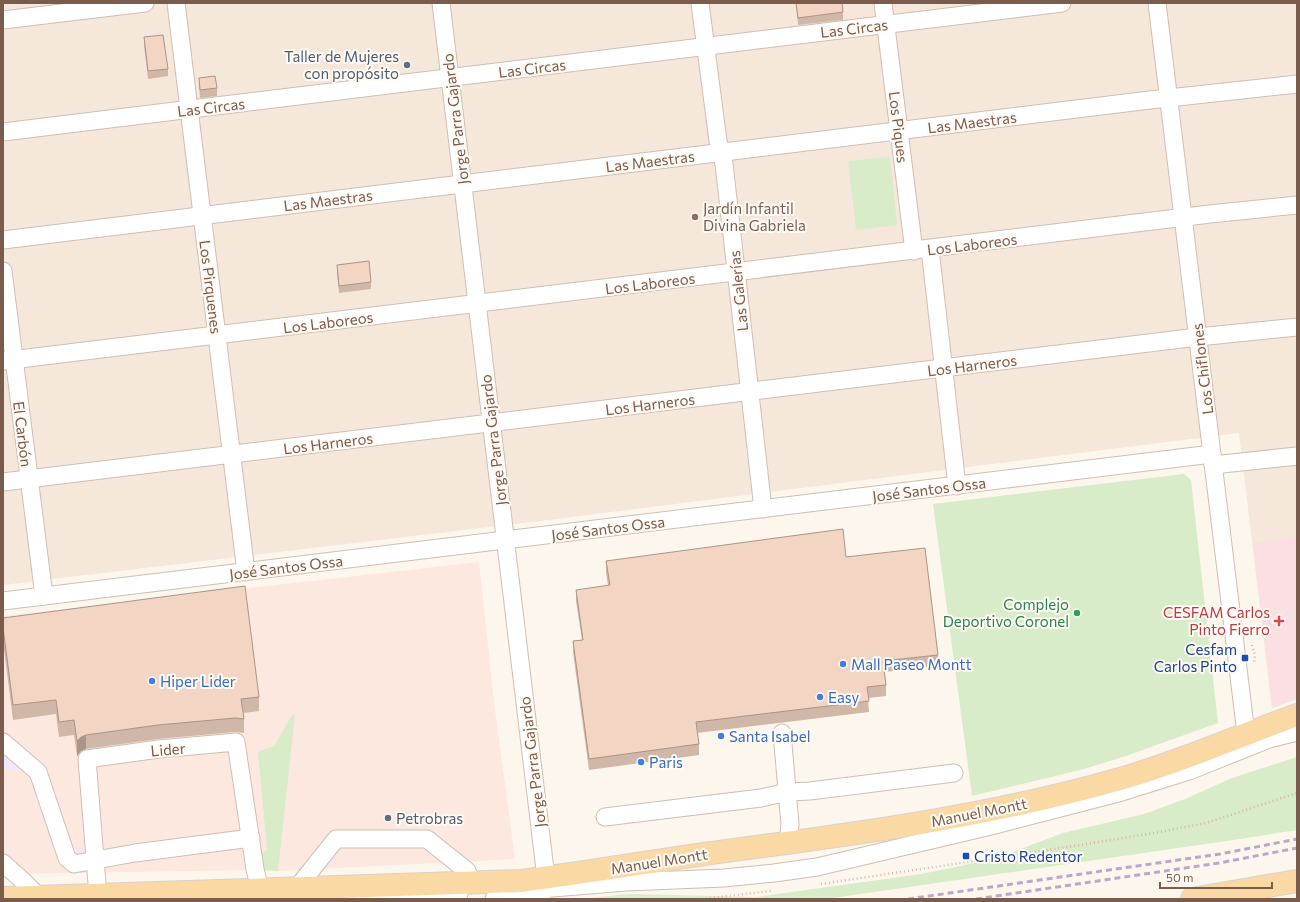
<svg xmlns="http://www.w3.org/2000/svg" width="1300" height="902" font-family="Commissioner,sans-serif">
  <rect width="100%" height="100%" fill="#fdf6ec"/>
  <path fill="#f5e8da" d="M 3,3 L 1297,3 L 1297,699 L 1272,708 L 1239,433 L 532,522 L 3,585 Z"/>
  <path fill="#fde8e0" d="M 479,562 L 494,702 L 515,859 L 278,871 L 262,870 L 3,874 L 3,770 L 30,770 L 3,747 L 3,616 Z"/>
  <path fill="#f3e8fa" d="M 3,747 L 31,770 L 3,770 Z"/>
  <path fill="#fbdfe3" d="M 1297,537 L 1297,699 L 1272,708 L 1253,543 Z"/>
  <g fill="#d8ecc9">
    <path d="M 890,157 L 897,225 L 856,230 L 848,161 Z"/>
    <path d="M 1184,474 L 1191,480 L 1218,723 L 1123,757 L 1084,769 L 972,796 L 933,504 Z"/>
    <path d="M 292,715 L 295,715 L 278,871 L 262,870 L 259,855 L 267,850 L 258,752 L 274,746 Z"/>
    <path d="M 1297,757 L 1297,830 L 1240,839 L 826,899 L 581,899 L 628,894 L 756,897 L 921,874 L 975,863 L 1013,852 L 1063,833 L 1144,814 L 1185,799 L 1232,778 Z"/>
  </g>
  <g fill="none" stroke-linecap="round" stroke-linejoin="round">
    <defs>
      <g id="minor">
        <path d="M 176,3 L 246,572"/>
        <path d="M 441,3 L 546,878"/>
        <path d="M 700,3 L 718,141 L 724,164 L 763,509"/>
        <path d="M 883,3 L 914,251"/>
        <path d="M 1157,3 L 1246,734"/>
        <path d="M 3,20 L 145,3"/>
        <path d="M 3,132 L 1062,3"/>
        <path d="M 3,240 L 1150,100 L 1297,84"/>
        <path d="M 930,249 L 957,486"/>
        <path d="M 3,271 L 44,596"/>
        <path d="M 3,361 L 1210,214 L 1297,205"/>
        <path d="M 1213,465 L 1297,456"/>
        <path d="M 3,482 L 1198,337 L 1297,327"/>
        <path d="M 3,601 L 1212,454"/>
        <path d="M 782,733 L 790,824 L 788,843"/>
        <path d="M 3,742 L 38,772 L 67,858 L 74,864 L 135,853 L 251,838"/>
        <path d="M 605,817 L 761,798 L 788,792 L 810,791 L 954,773"/>
        <path d="M 3,863 L 23,881 L 39,897"/>
        <path d="M 296,889 L 336,839 L 427,839 L 467,871 L 470,882"/>
        <path d="M 528,890 L 626,882 L 724,878 L 774,873 L 817,867 L 991,826 L 1122,792 L 1189,771 L 1269,739 L 1297,732"/>
        <path d="M 98,896 L 87,759 L 159,749 L 236,742 L 255,869 L 260,890"/>
        <path d="M 355,899 L 459,894"/>
        <path d="M 494,899 L 542,896"/>
      </g>
      <g id="major">
        <path d="M 3,898 L 521,881 C 584,873 647,862 711,853 C 848,835 987,817 1120,779 C 1181,762 1238,736 1297,715"/>
        <path d="M 1192,899 L 1297,881"/>
      </g>
    </defs>
    <use href="#minor" stroke="#d1beb0" stroke-width="19"/>
    <use href="#major" stroke="#dad1cd" stroke-width="24"/>
    <g stroke="#d9b8a5" stroke-width="2.5" stroke-dasharray="1 3" stroke-linecap="butt">
      <path d="M 1252,645 L 1255,655 L 1254,663"/>
      <path d="M 821,884 L 1074,846 L 1154,833 L 1206,823 L 1297,793"/>
      <path d="M 702,899 L 771,891"/>
    </g>
    <use href="#minor" stroke="#fff" stroke-width="17"/>
    <use href="#major" stroke="#fbd9a5" stroke-width="22"/>
    <g stroke="#b9a8c9" stroke-width="3" stroke-dasharray="6 4" stroke-linecap="butt">
      <path d="M 908,899 L 1220,854 L 1297,839"/>
      <path d="M 976,899 L 1219,863 L 1297,848"/>
    </g>
  </g>
  <g fill="#d1b7a8">
    <path d="M 796,3 L 842,3 L 843,12 L 843,20 L 798,25 Z"/>
    <path d="M 144,37 L 168,69 L 168,76 L 148,79 L 144,45 Z"/>
    <path d="M 199,78 L 217,88 L 217,96 L 200,98 L 199,85 Z"/>
    <path d="M 337,265 L 371,282 L 371,289 L 339,293 L 337,273 Z"/>
    <path d="M 846,557 L 938,655 L 938,666 L 884,672 L 886,685 L 886,696 L 868,698 L 869,712 L 697,733 L 699,744 L 699,755 L 589,770 L 573,652 L 573,641 L 582,640 L 576,601 L 576,590 L 608,586 L 606,572 L 606,561 Z"/>
    <path d="M 3,618 L 259,697 L 259,711 L 243,713 L 244,719 L 244,733 L 235,732 L 158,739 L 86,749 L 81,751 L 77,756 L 74,735 L 59,737 L 56,714 L 13,720 L 3,641 Z"/>
  </g>
  <path fill="#aa9588" d="M 86,735 L 86,749 L 81,751 L 77,756 L 77,741 L 81,737 Z"/>
  <g fill="#f3d5c3" stroke="#aa9588">
    <path d="M 796,3 L 842,3 L 843,12 L 798,18 Z"/>
    <path d="M 163,35 L 168,69 L 148,71 L 144,37 Z"/>
    <path d="M 215,76 L 217,88 L 200,90 L 199,78 Z"/>
    <path d="M 369,261 L 371,282 L 339,286 L 337,265 Z"/>
    <path d="M 843,529 L 846,557 L 925,548 L 938,655 L 883,661 L 886,685 L 867,687 L 869,701 L 696,722 L 699,744 L 589,759 L 573,641 L 583,640 L 576,590 L 610,585 L 606,561 Z"/>
    <path d="M 245,586 L 259,697 L 241,699 L 244,719 L 235,718 L 158,725 L 86,735 L 81,737 L 77,741 L 74,720 L 59,722 L 56,700 L 13,705 L 3,627 L 3,618 Z"/>
  </g>
  <g fill="#5c6f8a" stroke="#fffaf3" stroke-width="1.5">
    <circle cx="407" cy="65" r="4"/>
    <circle cx="388" cy="818" r="4"/>
  </g>
  <circle fill="#8d6e63" stroke="#fffaf3" stroke-width="1.5" cx="695" cy="217" r="4"/>
  <circle fill="#2e9e5b" stroke="#fffaf3" stroke-width="1.5" cx="1077" cy="613" r="4"/>
  <path fill="#e0444e" stroke="#fffaf3" stroke-width="1.5" d="M1277 615h4v4h4v4h-4v4h-4v-4h-4v-4h4z"/>
  <g fill="#1a4fb4" stroke="#fffaf3" stroke-width="1.5">
    <rect x="1241" y="654" width="8" height="8" rx="2"/>
    <rect x="962" y="852" width="8" height="8" rx="2"/>
  </g>
  <g fill="#3f7fe0" stroke="#fffaf3" stroke-width="1.5">
    <circle cx="843" cy="664" r="4"/>
    <circle cx="152" cy="681" r="4"/>
    <circle cx="820" cy="697" r="4"/>
    <circle cx="721" cy="736" r="4"/>
    <circle cx="641" cy="762" r="4"/>
  </g>
  <g text-anchor="middle" dominant-baseline="central" stroke-width="4" stroke-linejoin="round" paint-order="stroke">
    <g font-size="15" fill="#7a5c4d" stroke="#fffaf3">
      <text transform="translate(854 28) rotate(-7)">Las Circas</text>
      <text transform="translate(532 68) rotate(-7)">Las Circas</text>
      <text transform="translate(211 107) rotate(-7)">Las Circas</text>
      <text transform="translate(455 119) rotate(-97)">Jorge Parra Gajardo</text>
      <text transform="translate(972 122) rotate(-7)">Las Maestras</text>
      <text transform="translate(899 127) rotate(83)">Los Piques</text>
      <text transform="translate(650 161) rotate(-7)">Las Maestras</text>
      <text transform="translate(328 200) rotate(-7)">Las Maestras</text>
      <text transform="translate(972 244) rotate(-7)">Los Laboreos</text>
      <text transform="translate(650 283) rotate(-7)">Los Laboreos</text>
      <text transform="translate(211 287) rotate(83)">Los Pirquenes</text>
      <text transform="translate(738 291) rotate(-96)">Las Galerías</text>
      <text transform="translate(328 322) rotate(-7)">Los Laboreos</text>
      <text transform="translate(972 365) rotate(-7)">Los Harneros</text>
      <text transform="translate(1202 369) rotate(-97)">Los Chiflones</text>
      <text transform="translate(650 404) rotate(-7)">Los Harneros</text>
      <text transform="translate(23 434) rotate(83)">El Carbón</text>
      <text transform="translate(493 440) rotate(-97)">Jorge Parra Gajardo</text>
      <text transform="translate(328 443) rotate(-7)">Los Harneros</text>
      <text transform="translate(929 489) rotate(-7)">José Santos Ossa</text>
      <text transform="translate(608 528) rotate(-7)">José Santos Ossa</text>
      <text transform="translate(286 567) rotate(-7)">José Santos Ossa</text>
      <text transform="translate(168 749) rotate(-5)">Lider</text>
      <text transform="translate(532 762) rotate(-97)">Jorge Parra Gajardo</text>
      <text transform="translate(979 812) rotate(-11)">Manuel Montt</text>
      <text transform="translate(659 861) rotate(-9)">Manuel Montt</text>
    </g>
    <g font-size="15" fill="#4e5e75" stroke="#fffaf3" text-anchor="end">
      <text x="399" y="56">Taller de Mujeres<tspan x="399" dy="17">con propósito</tspan></text>
      <text x="396" y="818" text-anchor="start">Petrobras</text>
    </g>
    <g font-size="15" fill="#785e54" stroke="#fffaf3" text-anchor="start">
      <text x="703" y="208">Jardín Infantil<tspan x="703" dy="17">Divina Gabriela</tspan></text>
    </g>
    <g font-size="15" fill="#27864d" stroke="#fffaf3" text-anchor="end">
      <text x="1069" y="604">Complejo<tspan x="1069" dy="17">Deportivo Coronel</tspan></text>
    </g>
    <g font-size="15" fill="#be3a42" stroke="#fffaf3" text-anchor="end">
      <text x="1270" y="612">CESFAM Carlos<tspan x="1270" dy="17">Pinto Fierro</tspan></text>
    </g>
    <g font-size="15" fill="#164399" stroke="#fffaf3" text-anchor="end">
      <text x="1237" y="649">Cesfam<tspan x="1237" dy="17">Carlos Pinto</tspan></text>
      <text x="974" y="856" text-anchor="start">Cristo Redentor</text>
    </g>
    <g font-size="15" fill="#366cbe" stroke="#fffaf3" text-anchor="start">
      <text x="851" y="664">Mall Paseo Montt</text>
      <text x="160" y="681">Hiper Lider</text>
      <text x="828" y="697">Easy</text>
      <text x="729" y="736">Santa Isabel</text>
      <text x="649" y="762">Paris</text>
    </g>
  </g>
  <rect width="1300" height="902" fill="none" stroke="#7a5c4d" stroke-width="8"/>
  <path d="M1160 882v6h112v-6" fill="none" stroke="#7a5c4d" stroke-width="2"/>
  <text x="1166" y="882" font-size="12" fill="#7a5c4d" stroke="#fffaf3" stroke-width="3" paint-order="stroke">50 m</text>
</svg>
